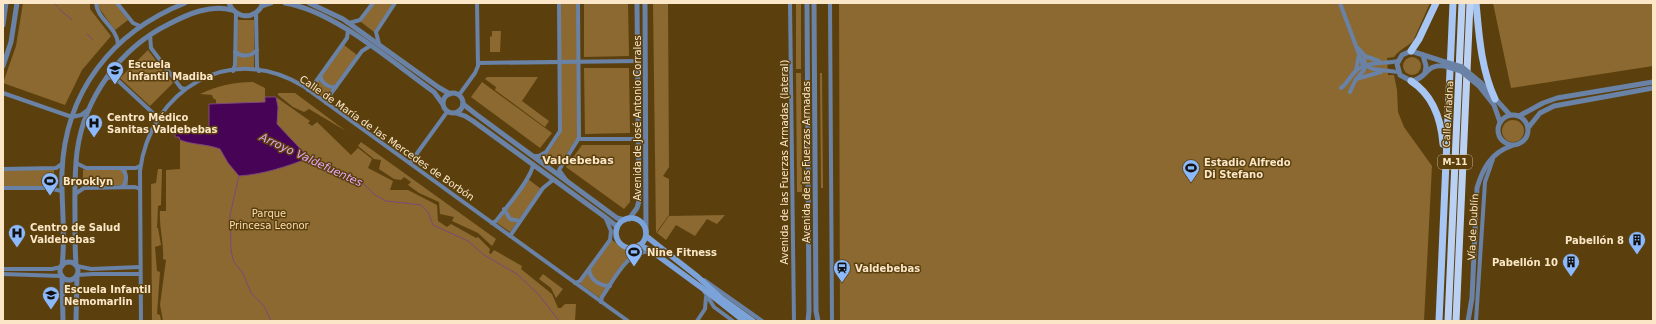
<svg xmlns="http://www.w3.org/2000/svg" width="1656" height="324" font-family="'DejaVu Sans',sans-serif">
  <rect width="100%" height="100%" fill="#5b400e"/>
  <g fill="#8b6930">
    <path d="M 23,3 L 90,3 L 90,9 L 111,36 L 82,70 L 65,105 L 3,83 L 16,46 Z"/>
    <path d="M 97,3 L 115,3 L 128,20 L 115,30 L 99,8 Z"/>
    <path d="M 374,3 L 394,3 L 374,32 L 361,22 Z"/>
    <path d="M 560,3 L 577,3 L 577,139 L 558,166 L 545,156 L 559,136 Z"/>
    <path d="M 584,3 L 628,3 L 629,56 L 584,57 Z"/>
    <path d="M 653,3 L 668,3 L 669,167 L 663,176 L 669,179 L 669,215 L 656,233 Z"/>
    <rect x="796" y="3" width="5" height="66"/>
    <path d="M 839,3 L 1430,3 L 1413,41 C 1407,47 1400,49 1394,57 L 1387,58 L 1388,75 L 1394,75 L 1397,90 L 1398,112 L 1404,127 L 1432,166 L 1424,321 L 840,321 Z"/>
    <path d="M 1493,3 L 1653,3 L 1653,66 L 1511,88 Z"/>
    <rect x="237" y="20" width="17" height="48"/>
    <path d="M 492,31 L 501,31 L 500,52 L 490,52 L 490,37 L 492,36 Z"/>
    <path d="M 344,45 L 357,55 L 325,99 L 312,89 Z"/>
    <path d="M 148,50 L 173,83 L 150,106 L 120,78 Z"/>
    <circle cx="1412" cy="66" r="9"/>
    <path d="M 584,68 L 629,68 L 630,133 L 585,134 Z"/>
    <path d="M 796,73 L 801,73 L 802,192 L 797,192 Z"/>
    <path d="M 820,73 L 822,73 L 823,188 L 821,188 Z"/>
    <path d="M 487,77 L 538,77 L 522,101 L 549,121 L 545,127 L 495,90 L 496,87 L 485,79 Z"/>
    <path d="M 253,82 L 265,88 L 265,97 L 276,97 L 310,121 L 308,123 L 312,126 L 317,122 L 351,155 L 358,148 L 372,159 L 368,168 L 393,181 L 390,190 L 408,190 L 437,205 L 438,221 L 447,227 L 451,224 L 476,238 L 478,237 L 490,249 L 489,253 L 491,254 L 494,250 L 522,266 L 521,269 L 552,294 L 558,308 L 561,308 L 565,304 L 576,304 L 575,321 L 163,321 L 160,305 L 166,260 L 163,259 C 164,242 159,227 160,211 L 166,211 L 166,170 L 180,169 L 180,137 L 175,137 L 175,128 L 209,128 L 209,104 L 216,104 L 216,100 L 213,98 L 212,95 L 200,94 C 217,86 233,82 253,82 Z"/>
    <path d="M 482,82 L 552,133 L 540,148 L 471,97 Z"/>
    <path d="M 278,93 L 295,93 L 346,131 L 309,109 L 304,112 L 293,107 L 278,95 Z"/>
    <circle cx="1513" cy="131" r="11"/>
    <path d="M 361,142 L 496,239 L 492,246 L 478,233 L 452,221 L 454,217 L 440,214 L 439,202 L 419,193 L 408,185 L 411,182 L 404,177 L 401,180 L 394,179 L 379,169 L 381,160 L 374,159 L 358,146 Z"/>
    <path d="M 582,145 L 630,145 L 630,202 L 624,209 L 566,167 Z"/>
    <path d="M 127,169 L 128,185 L 83,185 L 83,170 Z"/>
    <path d="M 158,169 L 162,169 L 161,205 L 158,206 L 157,228 L 158,228 L 161,245 L 155,247 L 157,271 L 160,272 L 157,314 L 160,315 L 161,321 L 152,321 L 151,184 L 156,183 Z"/>
    <rect x="3" y="170" width="51" height="17"/>
    <path d="M 528,179 L 541,189 L 510,232 L 497,223 Z"/>
    <path d="M 725,215 L 717,224 L 707,219 L 695,236 L 676,225 L 666,240 L 657,233 L 669,216 Z"/>
    <path d="M 612,240 L 631,254 L 600,298 L 580,284 Z"/>
    <path d="M 543,274 L 563,289 L 556,298 L 551,288 L 539,279 Z"/>
  </g>
  <path fill="#470457" stroke="#7d4879" d="M 265,97 L 276,97 L 278,107 L 277,124 L 309,158 C 285,167 265,174 239,176 L 228,163 L 220,149 C 207,144 193,145 180,140 L 179,137 L 175,137 L 175,128 L 209,128 L 209,104 L 265,102 Z"/>
  <g fill="none" stroke-linecap="round" stroke-linejoin="round">
    <g stroke="#7d4879" stroke-width="1">
      <path d="M 54,3 L 58,7"/>
      <path d="M 59,9 L 72,20"/>
      <path d="M 87,34 L 93,40"/>
      <path d="M 308,157 L 364,184 L 375,195 L 386,201 L 421,205 L 428,212 L 433,225 L 468,241 L 484,255 L 517,274 L 539,295 L 559,321"/>
      <path d="M 239,176 L 230,215 L 231,251 L 234,262 L 243,273 L 251,293 L 264,306 L 271,321"/>
    </g>
    <g stroke="#6a82a5" stroke-width="4">
      <path d="M 96,3 C 97,19 117,27 118,44"/>
      <path d="M 117,3 L 133,23 L 140,26"/>
      <path d="M 790,3 L 794,321"/>
      <path d="M 830,3 L 832,321"/>
      <path d="M 1340,3 L 1363,65 L 1373,69 L 1398,72"/>
      <path d="M 256,13 L 257,67 L 259,71"/>
      <path d="M 349,23 L 360,20 L 373,3"/>
      <path d="M 150,35 L 151,48 L 181,88 L 185,89"/>
      <path d="M 379,44 L 376,32 L 395,3"/>
      <path d="M 1358,48 L 1365,56 L 1379,61"/>
      <path d="M 235,52 C 242,57 251,57 257,50"/>
      <path d="M 478,63 L 638,61"/>
      <path d="M 1356,70 L 1359,55"/>
      <path d="M 233,71 L 235,65 L 236,13"/>
      <path d="M 320,76 C 322,83 328,88 336,87"/>
      <path d="M 1358,77 L 1364,70 L 1365,56"/>
      <path d="M 106,78 L 114,77 L 155,115 L 157,119"/>
      <path d="M 1341,88 C 1348,83 1351,74 1358,69 C 1370,61 1385,64 1398,61"/>
      <path d="M 308,90 L 312,87 L 347,38 L 348,30"/>
      <path d="M 1350,92 L 1356,79 L 1381,72"/>
      <path d="M 3,93 L 72,117 L 81,115 L 88,110"/>
      <path d="M 459,95 L 475,73 L 478,66 L 477,3"/>
      <path d="M 326,103 L 327,99 L 362,51 L 370,46"/>
      <path d="M 578,139 L 638,139"/>
      <path d="M 533,156 L 539,156 L 546,152 L 560,131 L 559,3"/>
      <path d="M 76,163 L 86,168 L 136,168 L 140,166"/>
      <path d="M 410,163 L 447,112"/>
      <path d="M 121,168 C 127,173 128,181 122,187"/>
      <path d="M 3,169 L 56,168 L 62,164"/>
      <path d="M 567,181 L 559,170 L 579,138 L 578,3"/>
      <path d="M 3,188 L 47,188 L 62,191"/>
      <path d="M 75,194 L 84,188 L 135,187 L 140,189"/>
      <path d="M 504,209 L 510,219 L 520,221"/>
      <path d="M 492,223 L 496,221 C 505,209 533,177 533,164"/>
      <path d="M 510,236 L 543,188 L 553,180"/>
      <path d="M 77,266 L 91,269 L 140,267"/>
      <path d="M 3,269 L 52,269 L 61,267"/>
      <path d="M 589,269 C 590,280 600,286 610,286"/>
      <path d="M 3,274 L 61,276"/>
      <path d="M 77,275 L 93,274 L 140,274"/>
      <path d="M 704,280 L 762,321"/>
      <path d="M 575,283 L 580,281 L 610,240 L 611,231 L 606,219"/>
      <path d="M 704,291 L 714,307 L 733,321"/>
      <path d="M 601,302 L 602,297 C 614,280 628,248 652,252"/>
      <path d="M 141,321 L 140,171 C 150,90 230,41 303,86 L 628,321"/>
      <path d="M 697,321 L 705,309 L 706,297"/>
      <path d="M 1476,321 L 1485,182 L 1493,159"/>
    </g>
    <g stroke="#6a82a5" stroke-width="5">
      <path d="M 229,3 C 235,20 257,20 263,3"/>
      <path d="M 285,3 C 335,11 393,63 434,92 L 442,103"/>
      <path d="M 309,3 L 343,19 L 438,87 L 450,94"/>
      <path d="M 645,3 L 646,233"/>
      <path d="M 807,3 L 809,311 L 808,321"/>
      <path d="M 814,3 L 816,311 L 818,321"/>
      <path d="M 262,6 L 271,3"/>
      <path d="M 3,25 L 6,3"/>
      <path d="M 1423,55 L 1426,66 L 1425,73"/>
      <path d="M 3,66 L 11,42 L 17,3"/>
      <path d="M 1445,66 C 1426,63 1426,80 1411,81 L 1400,75 L 1397,64 L 1402,55 L 1411,51 L 1445,62"/>
      <path d="M 1481,83 L 1510,115"/>
      <path d="M 1479,86 L 1494,105 L 1500,122"/>
      <circle cx="453" cy="103" r="10"/>
      <path d="M 463,104 L 477,115 L 617,218 L 625,220"/>
      <path d="M 456,113 L 465,116 L 473,121 L 605,217 L 615,225 L 617,229"/>
      <circle cx="1513" cy="130" r="15"/>
      <path d="M 1519,116 L 1543,103 L 1557,98 L 1653,82"/>
      <path d="M 1528,128 L 1540,113 L 1554,106 L 1653,88"/>
      <path d="M 629,219 L 637,208 L 639,201 L 637,3"/>
      <circle cx="69" cy="271" r="9"/>
      <path d="M 76,265 C 75,251 75,237 75,222 C 75,199 74,176 77,152 C 84,98 120,48 169,24 C 188,14 211,4 232,10"/>
      <path d="M 62,266 C 66,235 61,203 62,172 C 65,92 112,32 185,3"/>
      <path d="M 62,276 L 63,321"/>
      <path d="M 76,321 L 77,276"/>
      <path d="M 1468,321 L 1472,298 L 1477,188 C 1483,168 1491,153 1511,146"/>
    </g>
    <g stroke="#7ca2da" stroke-width="5.5">
      <circle cx="631" cy="233" r="15"/>
      <path d="M 646,236 L 698,277 L 721,298 L 753,321"/>
      <path d="M 639,245 L 650,250 L 706,291 L 744,321"/>
    </g>
    <g stroke="#a7c6f4" stroke-width="7">
      <path d="M 1476,3 C 1479,35 1481,69 1495,99"/>
      <path d="M 1411,51 L 1419,39 L 1436,3"/>
      <path d="M 1411,81 C 1433,95 1441,119 1443,144"/>
      <path d="M 1439,321 L 1453,3"/>
    </g>
    <g stroke="#bad1f4" stroke-width="7">
      <path d="M 1448,321 L 1462,3"/>
      <path d="M 1456,321 L 1470,3"/>
    </g>
    <g stroke="#6a82a5" stroke-width="5">
      <path d="M 1445,62 L 1462,67 L 1481,83"/>
      <path d="M 1445,66 L 1461,71 L 1479,86"/>
    </g>
  </g>
  <defs>
    <symbol id="school-pin" viewBox="-11 -11 22 30"><path d="M0 17L-7.5 6A9.5 9.5 0 1 1 7.5 6Z" fill="#8cb9fc" stroke="#5b400e"/><path d="M0-5L7-2L0 1L-7-2ZM-4 1L0 2.5L4 1V4Q0 6-4 4Z" fill="#111"/></symbol>
    <symbol id="hospital-pin" viewBox="-11 -11 22 30"><path d="M0 17L-7.5 6A9.5 9.5 0 1 1 7.5 6Z" fill="#8cb9fc" stroke="#5b400e"/><path d="M-5-5h3v3.5h4V-5h3V5h-3V1.5h-4V5h-3Z" fill="#111"/></symbol>
    <symbol id="stadium-pin" viewBox="-11 -11 22 30"><path d="M0 17L-7.5 6A9.5 9.5 0 1 1 7.5 6Z" fill="#8cb9fc" stroke="#5b400e"/><path d="M0-5a6.5 5 0 1 0 0 10a6.5 5 0 1 0 0-10ZM-3.5-1.8h7v3.6h-7Z" fill="#111"/></symbol>
    <symbol id="building-pin" viewBox="-11 -11 22 30"><path d="M0 17L-7.5 6A9.5 9.5 0 1 1 7.5 6Z" fill="#8cb9fc" stroke="#5b400e"/><path d="M-4-6H4V6H1V3H-1V6H-4ZM-2.5-4.3h1.7v1.8h-1.7ZM.8-4.3h1.7v1.8H.8ZM-2.5-1h1.7V.8h-1.7ZM.8-1h1.7V.8H.8Z" fill="#111"/></symbol>
    <symbol id="station-pin" viewBox="-11 -11 22 30"><path d="M0 17L-7.5 6A9.5 9.5 0 1 1 7.5 6Z" fill="#8cb9fc" stroke="#5b400e"/><path d="M-3-6H3Q5-6 5-4V2Q5 4 3 4L4.5 6H3L1.5 4h-3L-3 6H-4.5L-3 4Q-5 4-5 2V-4Q-5-6-3-6ZM-3.5-4v3h7v-3ZM-3.5 1v1.5H-2V1ZM2 1v1.5H3.5V1Z" fill="#111"/></symbol>
  </defs>
  <g fill-rule="evenodd">
    <use href="#school-pin" x="105" y="60" width="20" height="27"/>
    <use href="#hospital-pin" x="84" y="113" width="20" height="27"/>
    <use href="#stadium-pin" x="1181" y="158" width="20" height="27"/>
    <use href="#stadium-pin" x="40" y="171" width="20" height="27"/>
    <use href="#hospital-pin" x="7" y="223" width="20" height="27"/>
    <use href="#building-pin" x="1627" y="230" width="20" height="27"/>
    <use href="#stadium-pin" x="624" y="242" width="20" height="27"/>
    <use href="#building-pin" x="1561" y="252" width="20" height="27"/>
    <use href="#station-pin" x="832" y="258" width="20" height="27"/>
    <use href="#school-pin" x="41" y="285" width="20" height="27"/>
  </g>
  <g text-anchor="middle" dominant-baseline="central" stroke-width="3" stroke-linejoin="round" paint-order="stroke">
    <rect fill="#5b400e" stroke="#cbb590" stroke-width="1" x="1438" y="155" width="34" height="14" rx="3"/>
    <g font-size="9" font-weight="bold" fill="#fbe7c8">
      <text x="1455" y="162">M-11</text>
    </g>
    <g font-size="10" font-weight="bold" fill="#fbe7c8" stroke="#5b400e" text-anchor="start">
      <text x="128" y="64">Escuela<tspan x="128" dy="12">Infantil Madiba</tspan></text>
      <text x="107" y="117">Centro Médico<tspan x="107" dy="12">Sanitas Valdebebas</tspan></text>
      <text x="1204" y="162">Estadio Alfredo<tspan x="1204" dy="12">Di Stefano</tspan></text>
      <text x="63" y="181">Brooklyn</text>
      <text x="30" y="227">Centro de Salud<tspan x="30" dy="12">Valdebebas</tspan></text>
      <text x="1624" y="240" text-anchor="end">Pabellón 8</text>
      <text x="647" y="252">Nine Fitness</text>
      <text x="1558" y="262" text-anchor="end">Pabellón 10</text>
      <text x="855" y="268">Valdebebas</text>
      <text x="64" y="289">Escuela Infantil<tspan x="64" dy="12">Nemomarlin</tspan></text>
    </g>
    <g font-size="10" fill="#fbe7c8" stroke="#5b400e">
      <text transform="translate(1448 114) rotate(-87)">Calle Ariadna</text>
      <text transform="translate(637 118) rotate(-90)">Avenida de José Antonio Corrales</text>
      <text transform="translate(387 138) rotate(35)">Calle de María de las Mercedes de Borbón</text>
      <text transform="translate(784 162) rotate(-90)">Avenida de las Fuerzas Armadas (lateral)</text>
      <text transform="translate(806 162) rotate(-90)">Avenida de las Fuerzas Armadas</text>
      <text transform="translate(1473 227) rotate(-87)">Vía de Dublín</text>
    </g>
    <g font-size="10" fill="#fcdfb2" stroke="#5b400e">
      <text x="269" y="213">Parque<tspan x="269" dy="12">Princesa Leonor</tspan></text>
    </g>
    <g font-size="11" font-style="italic" fill="#e6a6fa" stroke="#5b400e">
      <text transform="translate(311 160) rotate(25)">Arroyo Valdefuentes</text>
    </g>
    <g font-size="11" font-weight="bold" fill="#fbe7c8" stroke="#5b400e">
      <text x="578" y="160">Valdebebas</text>
    </g>
  </g>
  <rect width="1656" height="324" fill="none" stroke="#fbe7c8" stroke-width="8"/>
</svg>
